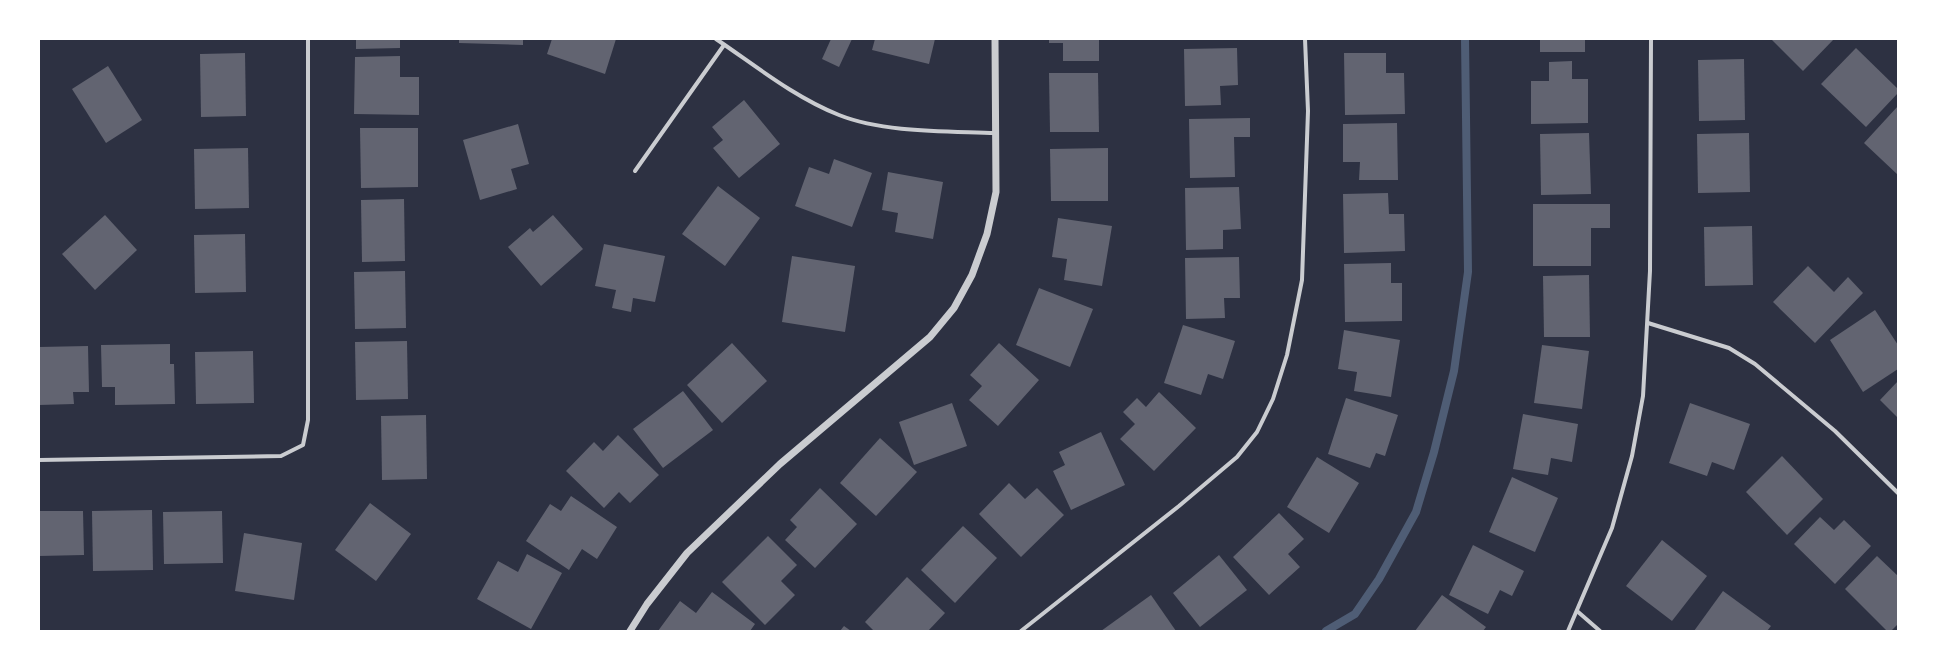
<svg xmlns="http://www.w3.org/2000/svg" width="1937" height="670" font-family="Arial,sans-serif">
  <rect width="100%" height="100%" fill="#2d3142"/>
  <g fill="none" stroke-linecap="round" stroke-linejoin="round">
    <path stroke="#4f5d75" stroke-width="8" d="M 1326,631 L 1355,614 L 1379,579 L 1416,512 L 1434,452 L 1454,371 L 1468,272 L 1465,39"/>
  </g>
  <g fill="#626471">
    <path d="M 356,39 L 400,39 L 400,48 L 356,49 Z"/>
    <path d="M 459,39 L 523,39 L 523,45 L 459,43 Z"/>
    <path d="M 552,39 L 616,39 L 605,74 L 547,54 Z"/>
    <path d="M 831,39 L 852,39 L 839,67 L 822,59 Z"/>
    <path d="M 875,39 L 935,39 L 929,64 L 872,50 Z"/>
    <path d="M 1049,39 L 1099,39 L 1099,61 L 1063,61 L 1063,43 L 1049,43 Z"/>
    <rect x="1540" y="39" width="45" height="13"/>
    <path d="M 1771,39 L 1834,39 L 1803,71 Z"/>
    <path d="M 1237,48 L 1238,85 L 1220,86 L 1221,105 L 1185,106 L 1184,49 Z"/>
    <path d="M 1856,48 L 1898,89 L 1898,93 L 1866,127 L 1821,84 Z"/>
    <path d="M 245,53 L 246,116 L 201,117 L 200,54 Z"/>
    <path d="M 1344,53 L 1386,53 L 1386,73 L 1404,73 L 1405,114 L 1345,115 Z"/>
    <path d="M 400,56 L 400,77 L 419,77 L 419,115 L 354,114 L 355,57 Z"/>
    <path d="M 1744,59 L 1745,120 L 1699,121 L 1698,60 Z"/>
    <path d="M 1572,61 L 1572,79 L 1588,79 L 1588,123 L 1531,124 L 1531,81 L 1549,81 L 1549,62 Z"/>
    <path d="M 108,66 L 142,120 L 106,143 L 72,89 Z"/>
    <path d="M 1049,73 L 1098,73 L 1099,132 L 1050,132 Z"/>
    <path d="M 744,100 L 780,144 L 739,178 L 713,148 L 723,140 L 712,127 Z"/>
    <path d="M 1898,106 L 1898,175 L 1864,143 Z"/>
    <path d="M 1250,118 L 1250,137 L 1234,137 L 1235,177 L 1190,178 L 1189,119 Z"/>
    <path d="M 1397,123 L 1398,180 L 1359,180 L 1360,162 L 1343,162 L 1343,124 Z"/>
    <path d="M 518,124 L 529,164 L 511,169 L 517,189 L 480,200 L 463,140 Z"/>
    <path d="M 360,128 L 418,128 L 418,187 L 361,188 Z"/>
    <path d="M 1589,133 L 1591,194 L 1541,195 L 1540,134 Z"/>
    <path d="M 1749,133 L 1750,192 L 1698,193 L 1697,134 Z"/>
    <path d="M 248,148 L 249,208 L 195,209 L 194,149 Z"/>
    <path d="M 1108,148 L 1108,201 L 1051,201 L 1050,149 Z"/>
    <path d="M 834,159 L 872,173 L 852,227 L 795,206 L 809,167 L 829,174 Z"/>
    <path d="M 888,172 L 943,182 L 933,239 L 895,232 L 898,213 L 882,210 Z"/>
    <path d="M 718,186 L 760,218 L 725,266 L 682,234 Z"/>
    <path d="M 1239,187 L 1241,229 L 1223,230 L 1223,249 L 1186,250 L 1185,188 Z"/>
    <path d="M 1388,193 L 1389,214 L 1404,214 L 1405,251 L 1344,253 L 1343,194 Z"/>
    <path d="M 404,199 L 405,261 L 362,262 L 361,200 Z"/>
    <path d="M 1533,204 L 1610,204 L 1610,228 L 1591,228 L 1591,266 L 1533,266 Z"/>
    <path d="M 105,215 L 137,250 L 95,290 L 62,254 Z"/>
    <path d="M 553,215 L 583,249 L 541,286 L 508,247 L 530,228 L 533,232 Z"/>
    <path d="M 1058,218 L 1112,226 L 1102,286 L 1064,280 L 1067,259 L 1052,257 Z"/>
    <path d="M 1752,226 L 1753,285 L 1705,286 L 1704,227 Z"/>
    <path d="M 245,234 L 246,292 L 195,293 L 194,235 Z"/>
    <path d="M 604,244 L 665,256 L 655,302 L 633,298 L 631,312 L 612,308 L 616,290 L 595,286 Z"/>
    <path d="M 792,256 L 855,266 L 845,332 L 782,322 Z"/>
    <path d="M 1239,257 L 1240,298 L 1224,298 L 1225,318 L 1186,319 L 1185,258 Z"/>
    <path d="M 1391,263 L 1391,283 L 1402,283 L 1402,321 L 1345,322 L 1344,264 Z"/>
    <path d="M 1808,266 L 1834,292 L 1848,277 L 1863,293 L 1815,343 L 1773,302 Z"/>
    <path d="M 405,271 L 406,328 L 355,329 L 354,272 Z"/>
    <path d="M 1589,275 L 1590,337 L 1544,337 L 1543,276 Z"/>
    <path d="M 1039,288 L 1093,309 L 1070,367 L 1016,345 Z"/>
    <path d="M 1875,310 L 1898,345 L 1898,369 L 1863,392 L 1830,340 Z"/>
    <path d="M 1183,325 L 1235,341 L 1223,379 L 1208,374 L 1201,395 L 1164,383 Z"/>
    <path d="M 1344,330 L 1400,340 L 1391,397 L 1354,391 L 1357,372 L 1338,369 Z"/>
    <path d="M 407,341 L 408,399 L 356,400 L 355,342 Z"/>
    <path d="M 732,343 L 767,381 L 722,423 L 687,385 Z"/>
    <path d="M 999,343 L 1039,380 L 998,426 L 969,400 L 982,386 L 970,375 Z"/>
    <path d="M 170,344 L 170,364 L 174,364 L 175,404 L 115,405 L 115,387 L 102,387 L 101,345 Z"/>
    <path d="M 1542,345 L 1589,351 L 1582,409 L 1534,403 Z"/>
    <path d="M 88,346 L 89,392 L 73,392 L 74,404 L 39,405 L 39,347 Z"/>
    <path d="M 253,351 L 254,403 L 196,404 L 195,352 Z"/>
    <path d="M 1898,381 L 1898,418 L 1880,400 Z"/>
    <path d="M 683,391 L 713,430 L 663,468 L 633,429 Z"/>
    <path d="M 1159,392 L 1196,428 L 1154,471 L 1120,439 L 1135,424 L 1123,412 L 1137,398 L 1146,407 Z"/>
    <path d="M 1346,398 L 1398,415 L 1385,456 L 1376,453 L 1370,468 L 1328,454 Z"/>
    <path d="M 952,403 L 967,446 L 914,465 L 899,422 Z"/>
    <path d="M 1690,403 L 1750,424 L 1734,470 L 1712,462 L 1707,476 L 1669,463 Z"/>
    <path d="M 1523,414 L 1578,424 L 1572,462 L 1551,458 L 1548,475 L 1513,469 Z"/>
    <path d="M 426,415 L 427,479 L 382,480 L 381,416 Z"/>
    <path d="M 1101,432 L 1125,485 L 1071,510 L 1053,471 L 1065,465 L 1059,452 Z"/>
    <path d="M 618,435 L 659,475 L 630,503 L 619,492 L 604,508 L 566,471 L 594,442 L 603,451 Z"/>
    <path d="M 880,438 L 917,472 L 876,516 L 840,483 Z"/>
    <path d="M 1782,456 L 1823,499 L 1787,535 L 1746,492 Z"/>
    <path d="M 1317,457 L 1359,483 L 1329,533 L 1287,507 Z"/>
    <path d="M 1512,477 L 1558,498 L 1535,552 L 1489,532 Z"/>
    <path d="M 1009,483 L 1025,499 L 1037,488 L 1064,515 L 1021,557 L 979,514 Z"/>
    <path d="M 820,488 L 857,524 L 815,568 L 785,540 L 797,527 L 790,520 Z"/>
    <path d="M 571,496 L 617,527 L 597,559 L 582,549 L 569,570 L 526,541 L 550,504 L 561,511 Z"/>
    <path d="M 370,503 L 411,534 L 376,581 L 335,550 Z"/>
    <path d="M 152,510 L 153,570 L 93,571 L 92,511 Z"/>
    <path d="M 39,511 L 83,511 L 84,555 L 39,556 Z"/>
    <path d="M 222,511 L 223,563 L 164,564 L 163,512 Z"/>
    <path d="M 1279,513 L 1304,539 L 1288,554 L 1300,567 L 1269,595 L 1233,557 Z"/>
    <path d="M 1820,517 L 1834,530 L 1844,520 L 1871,546 L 1835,584 L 1794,544 Z"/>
    <path d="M 963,526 L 997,558 L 955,603 L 921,570 Z"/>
    <path d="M 244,533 L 302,543 L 294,600 L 235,591 Z"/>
    <path d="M 768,536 L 797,565 L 781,581 L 795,595 L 765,625 L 722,582 Z"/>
    <path d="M 1662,540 L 1707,576 L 1672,621 L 1626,586 Z"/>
    <path d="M 1473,545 L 1524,571 L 1512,596 L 1500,590 L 1488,614 L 1449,595 Z"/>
    <path d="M 527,554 L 562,573 L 531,629 L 477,599 L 498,561 L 518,572 Z"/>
    <path d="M 1219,555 L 1247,590 L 1200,627 L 1173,593 Z"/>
    <path d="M 1877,556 L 1898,576 L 1898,624 L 1891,631 L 1887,631 L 1845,589 Z"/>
    <path d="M 907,577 L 945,613 L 928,631 L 874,631 L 865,622 Z"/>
    <path d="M 1723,591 L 1771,626 L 1767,631 L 1694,631 Z"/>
    <path d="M 712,592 L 755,624 L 750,631 L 658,631 L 680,601 L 696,613 Z"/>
    <path d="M 1151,595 L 1176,631 L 1101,631 Z"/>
    <path d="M 1442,595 L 1486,627 L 1483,631 L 1415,631 Z"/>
    <path d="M 844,626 L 851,631 L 840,631 Z"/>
  </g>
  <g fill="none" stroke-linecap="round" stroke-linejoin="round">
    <g stroke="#caccd0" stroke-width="4">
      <path d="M 716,39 C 756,66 794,97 839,115 C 884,133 947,131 995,133"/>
      <path d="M 635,171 L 724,45"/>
      <path d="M 1648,323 L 1729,348 L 1755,364 L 1835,431 L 1898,493"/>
      <path d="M 39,460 L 281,456 L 303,445 L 308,420 L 308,39"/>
      <path d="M 1577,611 L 1600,631"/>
      <path d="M 1021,631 L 1179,506 L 1237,457 L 1257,432 L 1273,399 L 1287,355 L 1302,280 L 1308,111 L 1305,39"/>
      <path d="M 1568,631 L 1612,528 L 1632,456 L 1643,396 L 1650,271 L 1651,39"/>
    </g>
    <path stroke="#caccd0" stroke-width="7" d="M 630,631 L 647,604 L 687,553 L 780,464 L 930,337 L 954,308 L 972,275 L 987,234 L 996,192 L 995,39"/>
  </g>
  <rect width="1937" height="670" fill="none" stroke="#ffffff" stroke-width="80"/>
</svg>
